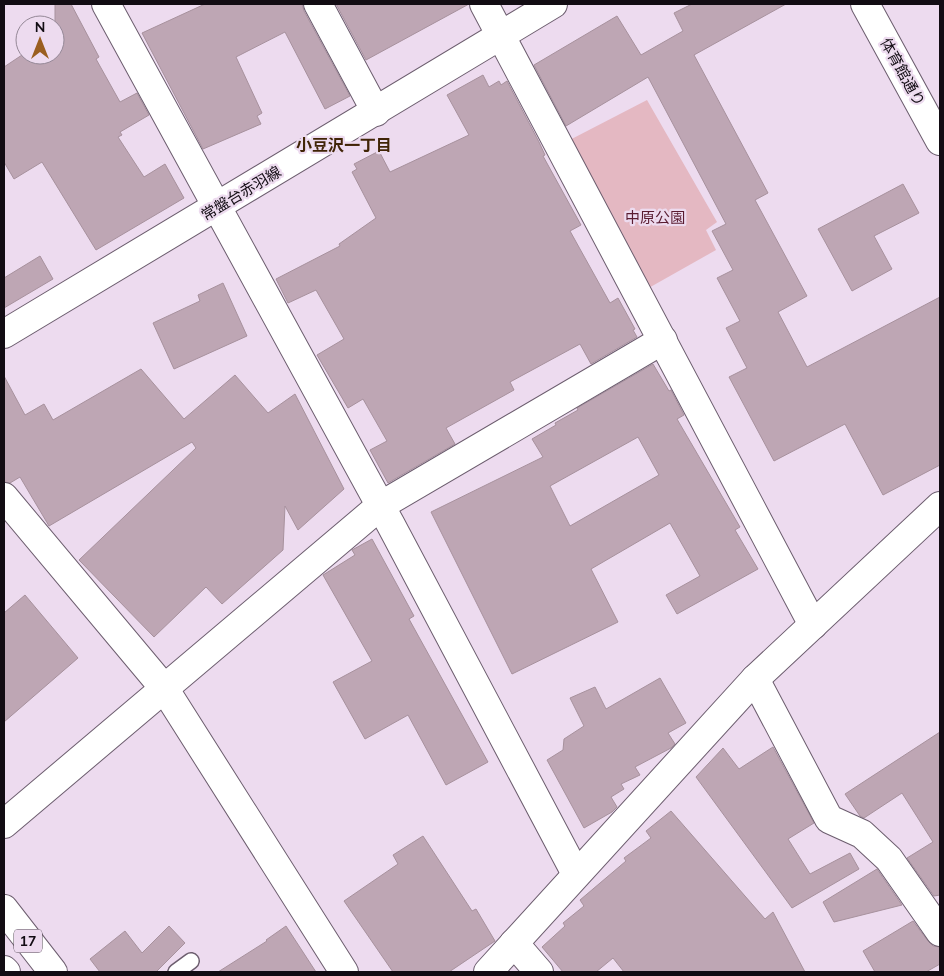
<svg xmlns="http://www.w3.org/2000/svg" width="944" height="976" font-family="Mulish,'Noto Sans JP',sans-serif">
  <rect width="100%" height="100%" fill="#eddbef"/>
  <path fill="#e4b8c2" d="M 647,100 L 717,222 L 706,230 L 716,250 L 638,294 L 560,145 Z"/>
  <g fill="#bea6b4" stroke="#a7919d" fill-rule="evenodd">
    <path d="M 55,4 L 71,4 L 99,57 L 96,59 L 120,102 L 137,93 L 149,115 L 120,132 L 122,135 L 118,137 L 144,177 L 165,164 L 184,198 L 96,250 L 42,162 L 14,179 L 4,162 L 4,67 L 25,53 L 55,55 Z"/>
    <path d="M 205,4 L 302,4 L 304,11 L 350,96 L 325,109 L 285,32 L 236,57 L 262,113 L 257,116 L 261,124 L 203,149 L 142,33 Z"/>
    <path d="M 336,4 L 469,4 L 366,60 Z"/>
    <path d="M 692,4 L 786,4 L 694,55 L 768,193 L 755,200 L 807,296 L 778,312 L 807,367 L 940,297 L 940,465 L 883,495 L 845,424 L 774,461 L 729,377 L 747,368 L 726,328 L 740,321 L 717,278 L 733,270 L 712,231 L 726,224 L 648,77 L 566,126 L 534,65 L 617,16 L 641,55 L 683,31 L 674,13 Z"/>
    <path d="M 483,75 L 489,87 L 499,81 L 501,85 L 507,81 L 539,142 L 545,155 L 543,156 L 581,225 L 570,231 L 610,303 L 618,298 L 635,329 L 633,330 L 637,337 L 591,364 L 580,344 L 510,382 L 514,390 L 446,428 L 455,444 L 388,483 L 370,450 L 387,441 L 363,399 L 348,408 L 317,355 L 344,339 L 316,290 L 288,303 L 276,279 L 340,246 L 339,244 L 376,218 L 352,172 L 357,169 L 354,164 L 379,151 L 390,172 L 469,135 L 447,95 Z"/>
    <path d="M 903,184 L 919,213 L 874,236 L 892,269 L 852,291 L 818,229 Z"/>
    <path d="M 40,256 L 53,279 L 4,308 L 4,278 Z"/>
    <path d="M 223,283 L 247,336 L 174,369 L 153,323 L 200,301 L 198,295 Z"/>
    <path d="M 653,364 L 669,391 L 671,390 L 684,415 L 677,419 L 740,527 L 735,530 L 758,569 L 677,614 L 666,595 L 700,576 L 670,523 L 591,569 L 618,622 L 512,674 L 431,512 L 543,457 L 532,439 L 556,425 L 555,423 L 578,410 L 577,408 ZM 638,437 L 659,475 L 570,526 L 550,486 Z"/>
    <path d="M 141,369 L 184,419 L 235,375 L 268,413 L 295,394 L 344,489 L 298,530 L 285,506 L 283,550 L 222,604 L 206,587 L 154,637 L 79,560 L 196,448 L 192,442 L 49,526 L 20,477 L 10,483 L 4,482 L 4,376 L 25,415 L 44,404 L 53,420 Z"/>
    <path d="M 372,539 L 414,616 L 409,619 L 488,762 L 446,785 L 408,715 L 365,739 L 333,682 L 372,661 L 323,575 L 355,555 L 352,550 Z"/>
    <path d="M 25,595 L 78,658 L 4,722 L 4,613 Z"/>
    <path d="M 660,678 L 686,723 L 668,733 L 675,744 L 671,748 L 635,767 L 640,775 L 621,784 L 624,789 L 611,797 L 617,807 L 612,812 L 584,828 L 547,760 L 563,750 L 564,739 L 584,726 L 570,698 L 595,687 L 606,709 Z"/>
    <path d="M 940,732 L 940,895 L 934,896 L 907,858 L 933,842 L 902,793 L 864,818 L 860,816 L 845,794 Z"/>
    <path d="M 773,747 L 814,823 L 788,839 L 810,874 L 850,853 L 859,869 L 792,908 L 696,777 L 723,748 L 739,769 Z"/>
    <path d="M 671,811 L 765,919 L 773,912 L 805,972 L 624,972 L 613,958 L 596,972 L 563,972 L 542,947 L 565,926 L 563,923 L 584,906 L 580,900 L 626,861 L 624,858 L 651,838 L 646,831 Z"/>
    <path d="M 423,836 L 472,911 L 476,909 L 495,941 L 449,972 L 393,972 L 344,901 L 398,864 L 393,855 Z"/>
    <path d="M 877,869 L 902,905 L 834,922 L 823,902 Z"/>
    <path d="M 913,921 L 928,941 L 933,946 L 940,947 L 940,964 L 926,972 L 875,972 L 863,951 Z"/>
    <path d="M 169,926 L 185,943 L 156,972 L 100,972 L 90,959 L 125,931 L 142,953 Z"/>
    <path d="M 286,926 L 316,972 L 218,972 L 267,941 L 266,940 Z"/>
  </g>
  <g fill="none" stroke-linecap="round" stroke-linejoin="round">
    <defs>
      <path id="service" d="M 176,972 L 191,961"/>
      <g id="minor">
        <path d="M 106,4 L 391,525 L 576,874"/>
        <path d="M 318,4 L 376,112"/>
        <path d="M 484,4 L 813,625"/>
        <path d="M 4,497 L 164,688 L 344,972"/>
        <path d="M 755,679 L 829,819 L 862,834 L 889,859 L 940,932"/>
        <path d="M 4,824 L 380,506 L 663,340"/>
        <path d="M 514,943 L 539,972"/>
      </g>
      <g id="tertiary">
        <path d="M 865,4 L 940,141"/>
        <path d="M 488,972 L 755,679 L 940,506"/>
      </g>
      <path id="secondary" d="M 4,334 L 553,4"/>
      <g id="trunk">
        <path d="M 4,909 L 53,972"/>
        <path d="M 4,970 L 6,972"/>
      </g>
    </defs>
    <use href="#service" stroke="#6c5d6e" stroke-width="18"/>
    <use href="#minor" stroke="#6c5d6e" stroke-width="30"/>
    <use href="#tertiary" stroke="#6c5d6e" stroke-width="30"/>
    <use href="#secondary" stroke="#6c5d6e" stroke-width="30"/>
    <use href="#trunk" stroke="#6c5d6e" stroke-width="30"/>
    <use href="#service" stroke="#fff" stroke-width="15"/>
    <use href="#minor" stroke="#fff" stroke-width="28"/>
    <use href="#tertiary" stroke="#fff" stroke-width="28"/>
    <use href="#secondary" stroke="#fff" stroke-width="28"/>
    <use href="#trunk" stroke="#fff" stroke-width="28"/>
  </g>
  <g text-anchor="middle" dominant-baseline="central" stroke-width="4.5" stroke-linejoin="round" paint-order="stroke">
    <rect fill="#eddbef" stroke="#544a55" stroke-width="1" x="14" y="929.5" width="28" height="23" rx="4"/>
    <g font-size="14" font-weight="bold" fill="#120c13">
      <text x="28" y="941">17</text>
    </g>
    <g font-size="15" fill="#120c13" stroke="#eddbef">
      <text transform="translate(903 72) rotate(61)">体育館通り</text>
      <text transform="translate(241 193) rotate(-31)">常盤台赤羽線</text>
    </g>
    <g font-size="15" fill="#5a1c31" stroke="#eddbef">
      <text x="655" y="217">中原公園</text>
    </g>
    <g font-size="16" font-weight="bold" fill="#402406" stroke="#eddbef">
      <text x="344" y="145">小豆沢一丁目</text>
    </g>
  </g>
  <rect width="944" height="976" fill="none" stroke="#120c13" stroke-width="10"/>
  <g transform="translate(40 40)"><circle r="24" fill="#eddbef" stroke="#958897"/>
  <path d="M0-4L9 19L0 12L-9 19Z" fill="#9a5e1f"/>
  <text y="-8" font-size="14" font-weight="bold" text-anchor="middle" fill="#120c13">N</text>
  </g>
</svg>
